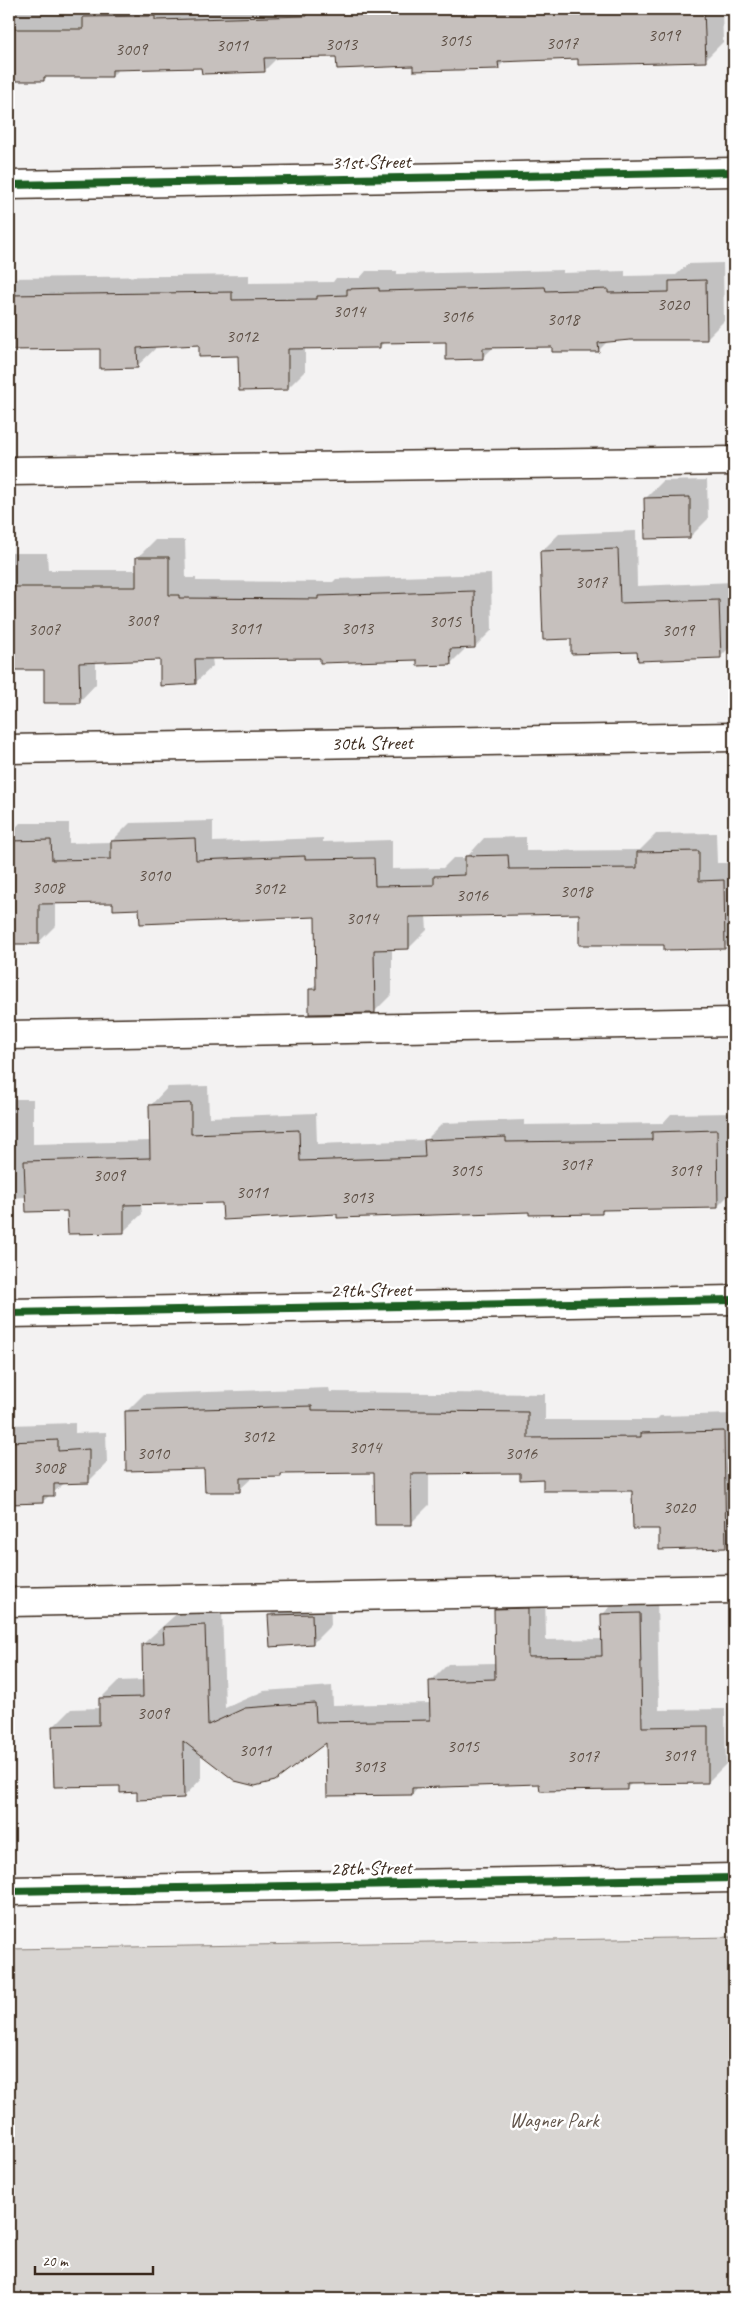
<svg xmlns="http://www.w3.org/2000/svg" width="743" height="2308" font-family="Caveat,sans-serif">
  <rect width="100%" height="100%" fill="#f3f2f2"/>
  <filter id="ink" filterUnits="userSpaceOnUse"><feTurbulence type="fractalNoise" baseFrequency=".02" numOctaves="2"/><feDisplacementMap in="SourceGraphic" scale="10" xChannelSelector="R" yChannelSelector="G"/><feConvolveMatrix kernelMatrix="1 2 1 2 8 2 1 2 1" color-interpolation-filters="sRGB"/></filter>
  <g filter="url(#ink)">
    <path fill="#d8d5d2" stroke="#8a8078" d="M 734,1937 L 734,2299 L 9,2299 L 9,1949 Z"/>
    <g fill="#0003">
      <path d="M 49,9 L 722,9 L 723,42 L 705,60 L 579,58 L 506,60 L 498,68 L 414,65 L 338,56 L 278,57 L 264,71 L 203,67 L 119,69 L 112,76 L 48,76 L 44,80 L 9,80 L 9,12 L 50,12 Z"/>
      <path d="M 723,263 L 724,321 L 706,339 L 608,341 L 598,351 L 553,346 L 494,347 L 482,358 L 447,340 L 385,341 L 380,347 L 305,348 L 305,371 L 287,389 L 239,355 L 200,343 L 155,346 L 155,349 L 137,366 L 101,348 L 9,349 L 9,278 L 249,275 L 249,283 L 333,282 L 336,278 L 360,278 L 366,271 L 397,271 L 397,274 L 563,270 L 563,273 L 625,271 L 625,276 L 676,275 L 688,264 Z"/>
      <path d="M 707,480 L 708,519 L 690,537 L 645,499 L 663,481 Z"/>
      <path d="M 636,531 L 637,586 L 734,582 L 734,643 L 720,657 L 638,651 L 572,638 L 541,552 L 559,534 Z"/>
      <path d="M 155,540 L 185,540 L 186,578 L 196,578 L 196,581 L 333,582 L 336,579 L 491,574 L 492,630 L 475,647 L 467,647 L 450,664 L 418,659 L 212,658 L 213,666 L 195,683 L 161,658 L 96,661 L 96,684 L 79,702 L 45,669 L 9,669 L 9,553 L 47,553 L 48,570 L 137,570 L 137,558 Z"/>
      <path d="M 213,821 L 213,842 L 323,838 L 323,842 L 392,840 L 392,869 L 443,868 L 453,858 L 466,858 L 484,838 L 526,837 L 526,851 L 640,850 L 656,834 L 716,833 L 717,863 L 734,863 L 734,938 L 725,947 L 665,944 L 581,913 L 426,916 L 427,930 L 409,948 L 392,948 L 392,994 L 374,1012 L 310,990 L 317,983 L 316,915 L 140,907 L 114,901 L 56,902 L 56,925 L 39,942 L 9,943 L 9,835 L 20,823 L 69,823 L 69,843 L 111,842 L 130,823 Z"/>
      <path d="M 208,1086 L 209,1117 L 316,1113 L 317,1144 L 426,1140 L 443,1123 L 524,1120 L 524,1125 L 663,1123 L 671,1114 L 734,1113 L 734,1190 L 717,1207 L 605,1209 L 601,1213 L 531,1211 L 338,1213 L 223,1202 L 141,1203 L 142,1214 L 124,1231 L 68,1210 L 27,1197 L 9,1198 L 9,1099 L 33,1099 L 33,1144 L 151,1141 L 151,1105 L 168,1087 Z"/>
      <path d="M 329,1388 L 330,1392 L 545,1394 L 545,1420 L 656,1420 L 660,1416 L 734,1414 L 734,1538 L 726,1547 L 660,1527 L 633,1489 L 544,1478 L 521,1471 L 429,1473 L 429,1505 L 411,1523 L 376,1472 L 284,1472 L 281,1476 L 253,1477 L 239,1490 L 126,1412 L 144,1394 Z"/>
      <path d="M 75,1423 L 75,1433 L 106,1432 L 107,1463 L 89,1481 L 66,1482 L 42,1502 L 9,1503 L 9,1425 Z"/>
      <path d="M 545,1591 L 546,1640 L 603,1639 L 603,1614 L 620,1597 L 657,1596 L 659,1710 L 725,1709 L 726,1764 L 708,1782 L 633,1782 L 627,1788 L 541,1783 L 418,1787 L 412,1794 L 327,1741 L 274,1780 L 255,1785 L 201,1753 L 201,1779 L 184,1797 L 139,1791 L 122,1784 L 53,1727 L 71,1709 L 100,1708 L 100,1699 L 118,1681 L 144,1680 L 143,1644 L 182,1609 L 222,1608 L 225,1708 L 264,1691 L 332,1686 L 333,1705 L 431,1703 L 430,1682 L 448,1664 L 496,1663 L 496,1609 L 513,1592 Z"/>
      <path d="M 330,1597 L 331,1625 L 313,1643 L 269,1616 L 287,1598 Z"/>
    </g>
    <g fill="#c6c0bd" stroke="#3b2a1e">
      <path d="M 307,9 L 364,9 L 364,12 L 488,9 L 704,9 L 706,62 L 578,65 L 578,59 L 498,62 L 499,69 L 413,71 L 413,66 L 337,69 L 336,57 L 264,58 L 265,72 L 202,74 L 201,68 L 112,70 L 112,77 L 44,77 L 44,81 L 9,81 L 9,29 L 83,29 L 83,17 L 155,16 L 155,20 L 307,16 Z"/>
      <path d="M 706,280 L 707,340 L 630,340 L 598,343 L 599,352 L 552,352 L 552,347 L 483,348 L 483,359 L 446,360 L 446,342 L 380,343 L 380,348 L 288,349 L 288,390 L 239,391 L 238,356 L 199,357 L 199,345 L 137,348 L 138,368 L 100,369 L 100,349 L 9,350 L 9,295 L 232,292 L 232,300 L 317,299 L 317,296 L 347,295 L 347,289 L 379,288 L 379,291 L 545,287 L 546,291 L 608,289 L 608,293 L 669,292 L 669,281 Z"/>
      <path d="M 690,497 L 690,538 L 645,539 L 644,498 Z"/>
      <path d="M 618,549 L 620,603 L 719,600 L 721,658 L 638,661 L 637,652 L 571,654 L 571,639 L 543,640 L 540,551 Z"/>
      <path d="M 136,557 L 169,557 L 169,595 L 179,595 L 179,598 L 318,599 L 318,596 L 474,591 L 475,648 L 450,649 L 451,665 L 417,666 L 417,660 L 320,663 L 320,658 L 195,659 L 196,684 L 160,686 L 160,660 L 79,663 L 80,703 L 44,703 L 44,670 L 9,670 L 9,587 L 136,587 Z"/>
      <path d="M 195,838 L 196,860 L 305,856 L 305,859 L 374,858 L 375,886 L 434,885 L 434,876 L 465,875 L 465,856 L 508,855 L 509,869 L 637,868 L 637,852 L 699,851 L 699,881 L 724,880 L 725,949 L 664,950 L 664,945 L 579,945 L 579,914 L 409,917 L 409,949 L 374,950 L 375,1013 L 309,1014 L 309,989 L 316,989 L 315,917 L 140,924 L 139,909 L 113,910 L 113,903 L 39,904 L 39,944 L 9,944 L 9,841 L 51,840 L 52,860 L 111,859 L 111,841 Z"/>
      <path d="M 191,1103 L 191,1134 L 299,1130 L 300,1161 L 425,1157 L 424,1140 L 506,1137 L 506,1142 L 652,1140 L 652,1132 L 717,1130 L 718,1208 L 602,1210 L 602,1214 L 529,1215 L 529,1212 L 337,1218 L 337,1214 L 223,1220 L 222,1203 L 124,1205 L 124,1233 L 68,1234 L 67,1211 L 26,1212 L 24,1161 L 150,1158 L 149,1105 Z"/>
      <path d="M 312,1406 L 312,1410 L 528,1412 L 528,1438 L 641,1437 L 641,1433 L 724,1431 L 726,1548 L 659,1550 L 659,1529 L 633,1529 L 632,1491 L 543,1491 L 543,1479 L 520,1480 L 520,1473 L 411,1474 L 412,1525 L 375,1525 L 374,1473 L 281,1474 L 281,1477 L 240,1478 L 240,1492 L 205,1492 L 204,1469 L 126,1471 L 125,1411 Z"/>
      <path d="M 58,1440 L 58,1451 L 89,1449 L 89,1483 L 54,1484 L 54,1496 L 43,1496 L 43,1503 L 9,1504 L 9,1442 Z"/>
      <path d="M 528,1608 L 528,1657 L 602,1656 L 601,1614 L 640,1613 L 642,1727 L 708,1726 L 708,1783 L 627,1784 L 627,1790 L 540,1791 L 539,1784 L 412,1788 L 412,1795 L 327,1796 L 326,1743 L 275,1781 L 255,1786 L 235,1781 L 183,1741 L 184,1798 L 137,1800 L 137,1792 L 120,1793 L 120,1786 L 54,1787 L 52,1726 L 99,1725 L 99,1698 L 143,1697 L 142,1644 L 164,1643 L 163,1627 L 205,1625 L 208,1725 L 245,1708 L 315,1703 L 316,1722 L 430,1720 L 429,1681 L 495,1679 L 494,1609 Z"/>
      <path d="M 312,1614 L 313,1644 L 270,1647 L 268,1615 Z"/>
    </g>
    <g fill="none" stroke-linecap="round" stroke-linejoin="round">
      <defs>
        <g id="minor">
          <path d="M 9,185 L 734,172"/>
          <path d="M 9,471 L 734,461"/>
          <path d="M 9,749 L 734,737"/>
          <path d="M 9,1035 L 734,1022"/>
          <path d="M 9,1313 L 734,1300"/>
          <path d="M 9,1602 L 734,1589"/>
          <path d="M 9,1891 L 734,1878"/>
        </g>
      </defs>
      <use href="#minor" stroke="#3b2a1e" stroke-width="31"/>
      <use href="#minor" stroke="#fff" stroke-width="28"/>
      <defs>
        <g id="cycleway">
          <path d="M 9,185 L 734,172"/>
          <path d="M 9,1313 L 734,1300"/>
          <path d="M 9,1891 L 734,1878"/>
        </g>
      </defs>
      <use href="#cycleway" stroke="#fff" stroke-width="11"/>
      <use href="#cycleway" stroke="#1b5e20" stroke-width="8"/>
    </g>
  </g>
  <g text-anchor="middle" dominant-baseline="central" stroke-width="5" stroke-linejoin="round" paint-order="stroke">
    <g font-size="18" fill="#5e5046">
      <text x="664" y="35">3019</text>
      <text x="455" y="40">3015</text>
      <text x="562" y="43">3017</text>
      <text x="341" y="44">3013</text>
      <text x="232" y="45">3011</text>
      <text x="131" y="49">3009</text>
      <text x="673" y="304">3020</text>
      <text x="349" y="311">3014</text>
      <text x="457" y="316">3016</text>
      <text x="563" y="319">3018</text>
      <text x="242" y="336">3012</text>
      <text x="591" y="582">3017</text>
      <text x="142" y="620">3009</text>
      <text x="445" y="621">3015</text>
      <text x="245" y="628">3011</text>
      <text x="357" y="628">3013</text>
      <text x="44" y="629">3007</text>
      <text x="678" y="630">3019</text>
      <text x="154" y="875">3010</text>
      <text x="48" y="887">3008</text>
      <text x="269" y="888">3012</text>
      <text x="576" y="891">3018</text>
      <text x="472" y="895">3016</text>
      <text x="362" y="918">3014</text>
      <text x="576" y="1164">3017</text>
      <text x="466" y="1170">3015</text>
      <text x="685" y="1170">3019</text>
      <text x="109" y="1175">3009</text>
      <text x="252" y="1192">3011</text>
      <text x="357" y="1197">3013</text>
      <text x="258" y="1436">3012</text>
      <text x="365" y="1447">3014</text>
      <text x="153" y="1453">3010</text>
      <text x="521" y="1453">3016</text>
      <text x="49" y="1467">3008</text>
      <text x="679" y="1507">3020</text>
      <text x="153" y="1713">3009</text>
      <text x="463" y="1746">3015</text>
      <text x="255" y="1750">3011</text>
      <text x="679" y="1755">3019</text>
      <text x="583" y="1756">3017</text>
      <text x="369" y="1766">3013</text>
    </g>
    <g font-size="20" fill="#3b2a1e" stroke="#fff">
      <text transform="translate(371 162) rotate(-1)">31st Street</text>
      <text transform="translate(372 743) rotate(-1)">30th Street</text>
      <text transform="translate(371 1290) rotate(-1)">29th Street</text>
      <text transform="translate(371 1868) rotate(-1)">28th Street</text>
    </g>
    <g font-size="20" fill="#62554b" stroke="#fff">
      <text x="554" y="2120">Wagner Park</text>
    </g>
  </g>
  <rect width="743" height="2308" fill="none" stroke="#fff" stroke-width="30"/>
  <rect x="15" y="15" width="713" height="2278" fill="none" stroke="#3b2a1e" stroke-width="2" filter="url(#ink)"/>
  <path d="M35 2266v8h118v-8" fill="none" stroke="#3b2a1e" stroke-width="2.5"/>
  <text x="42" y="2266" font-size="15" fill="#3b2a1e" stroke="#ffffff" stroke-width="4" paint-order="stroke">20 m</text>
</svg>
